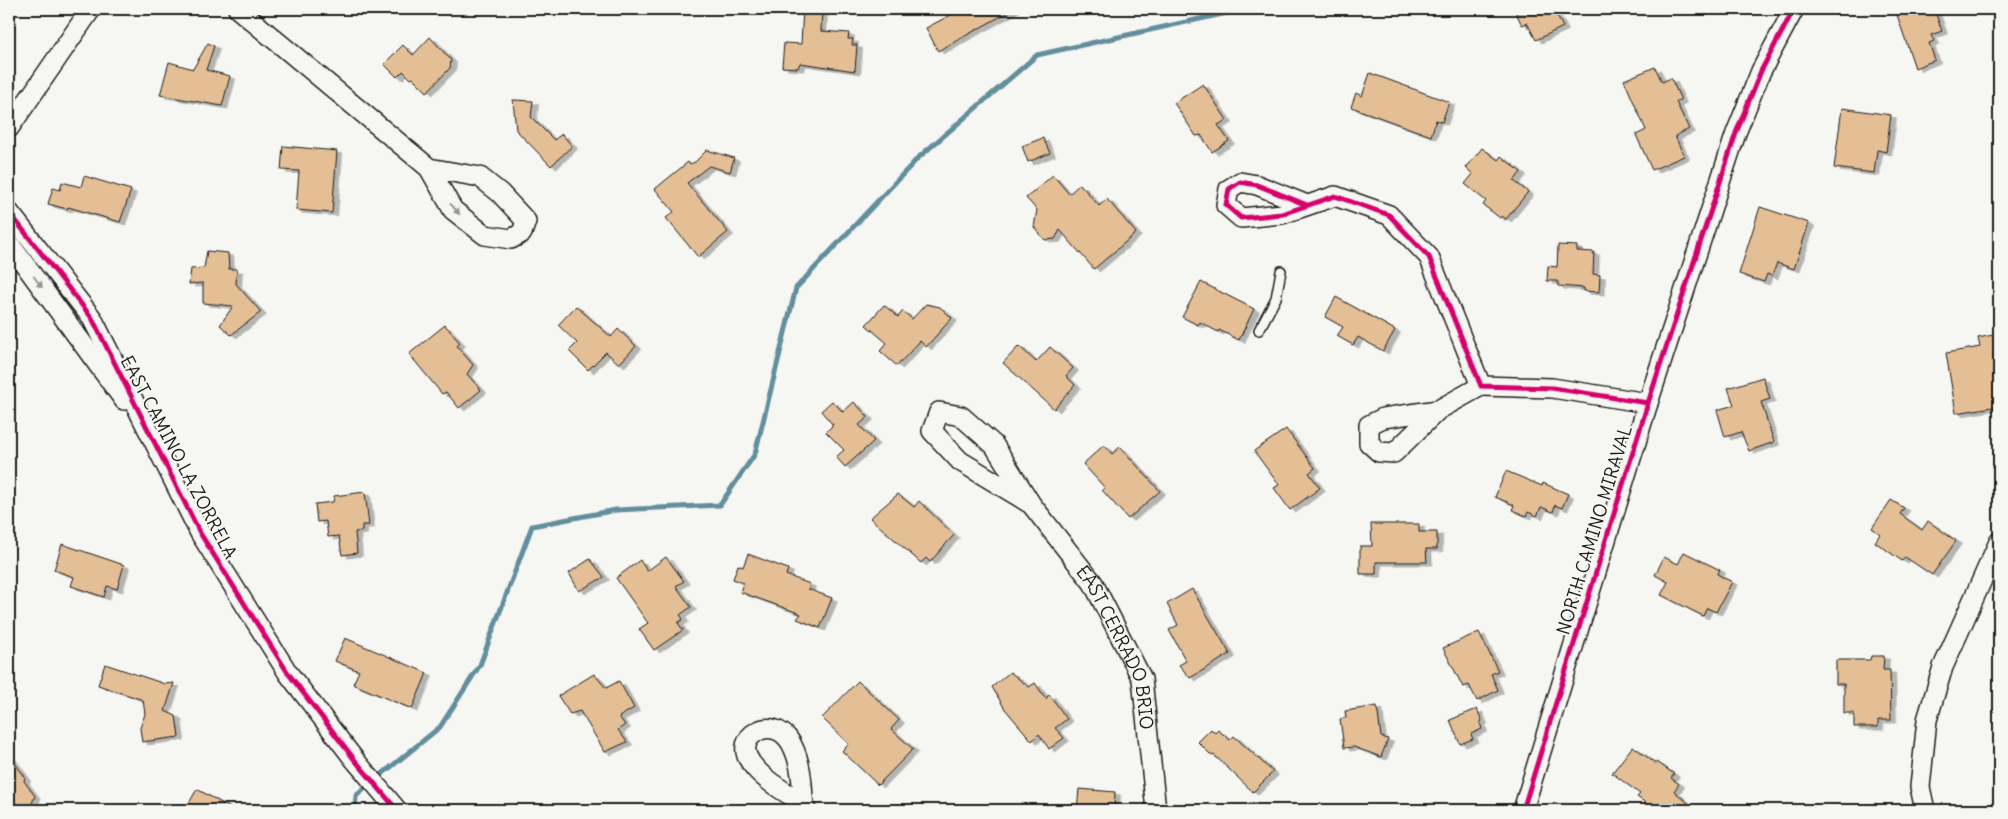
<svg xmlns="http://www.w3.org/2000/svg" width="2008" height="819" font-family="Delius,sans-serif">
  <defs>
    <filter id="shadow"><feDropShadow dx="5.5" dy="3" stdDeviation="0" flood-color="#0004"/></filter>
  </defs>
  <rect width="100%" height="100%" fill="#f6f6f2"/>
  <filter id="ink" filterUnits="userSpaceOnUse"><feTurbulence type="fractalNoise" baseFrequency=".02" numOctaves="2"/><feDisplacementMap in="SourceGraphic" scale="10" xChannelSelector="R" yChannelSelector="G"/><feConvolveMatrix kernelMatrix="1 2 1 2 8 2 1 2 1" color-interpolation-filters="sRGB"/></filter>
  <g filter="url(#ink)">
    <g fill="none" stroke-linecap="round" stroke-linejoin="round">
      <g stroke="#628e9d" stroke-width="5">
        <path d="M 376,779 L 440,727 L 480,665 L 532,526 L 616,510 L 720,505 L 755,454 L 796,288 L 918,158 L 1037,55 L 1245,9"/>
        <path d="M 355,810 L 356,796 L 369,785"/>
      </g>
    </g>
    <g fill="#e4be95" stroke="#1c1c1c" filter="url(#shadow)">
      <path d="M 803,9 L 822,9 L 821,31 L 849,33 L 848,39 L 853,39 L 852,45 L 857,45 L 855,71 L 800,63 L 798,68 L 782,67 L 784,43 L 801,44 Z"/>
      <path d="M 962,9 L 1014,9 L 938,51 L 926,28 Z"/>
      <path d="M 1514,9 L 1553,9 L 1563,27 L 1536,40 L 1527,23 L 1522,25 Z"/>
      <path d="M 1895,9 L 1934,9 L 1942,31 L 1931,35 L 1934,41 L 1929,43 L 1935,60 L 1915,68 Z"/>
      <path d="M 430,37 L 451,60 L 450,68 L 427,92 L 413,78 L 411,79 L 403,71 L 397,77 L 384,64 L 403,45 L 413,55 Z"/>
      <path d="M 208,43 L 214,46 L 206,70 L 230,76 L 222,106 L 160,95 L 169,62 L 193,69 Z"/>
      <path d="M 1655,67 L 1662,82 L 1671,78 L 1681,100 L 1676,102 L 1689,129 L 1675,136 L 1684,156 L 1652,170 L 1636,135 L 1646,130 L 1624,80 Z"/>
      <path d="M 1370,73 L 1449,102 L 1442,122 L 1436,120 L 1431,136 L 1351,107 L 1356,93 L 1362,96 Z"/>
      <path d="M 1203,84 L 1227,120 L 1218,125 L 1229,141 L 1212,152 L 1201,135 L 1196,136 L 1174,103 Z"/>
      <path d="M 513,100 L 533,101 L 531,117 L 554,140 L 562,134 L 572,146 L 551,166 L 516,130 Z"/>
      <path d="M 1842,108 L 1891,115 L 1886,152 L 1877,150 L 1874,173 L 1834,168 Z"/>
      <path d="M 1043,138 L 1050,153 L 1028,162 L 1022,146 Z"/>
      <path d="M 283,146 L 337,151 L 332,213 L 296,210 L 299,171 L 281,170 Z"/>
      <path d="M 1482,148 L 1498,160 L 1501,156 L 1521,172 L 1514,181 L 1528,192 L 1506,219 L 1502,216 L 1500,218 L 1483,205 L 1486,201 L 1465,184 L 1473,174 L 1466,168 Z"/>
      <path d="M 707,150 L 734,158 L 730,172 L 709,166 L 687,183 L 728,232 L 698,257 L 666,218 L 674,212 L 655,189 L 688,162 L 690,164 L 695,162 Z"/>
      <path d="M 1053,175 L 1069,194 L 1080,184 L 1099,206 L 1107,199 L 1136,233 L 1094,269 L 1060,230 L 1055,239 L 1045,240 L 1034,227 L 1037,210 L 1026,198 Z"/>
      <path d="M 84,176 L 131,190 L 120,222 L 68,207 L 67,209 L 48,204 L 53,188 L 60,190 L 62,182 L 81,187 Z"/>
      <path d="M 1760,207 L 1809,223 L 1794,269 L 1777,263 L 1772,276 L 1767,274 L 1764,282 L 1739,274 Z"/>
      <path d="M 1558,245 L 1577,246 L 1577,251 L 1594,252 L 1593,274 L 1600,275 L 1599,292 L 1584,291 L 1584,288 L 1558,286 L 1558,281 L 1547,281 L 1548,266 L 1557,267 Z"/>
      <path d="M 207,251 L 228,253 L 229,269 L 237,269 L 236,284 L 261,312 L 231,335 L 220,325 L 233,306 L 203,303 L 203,283 L 189,284 L 191,269 L 204,268 Z"/>
      <path d="M 1201,282 L 1254,309 L 1239,340 L 1219,330 L 1218,332 L 1200,322 L 1198,325 L 1182,317 Z"/>
      <path d="M 1336,297 L 1395,330 L 1383,351 L 1358,337 L 1353,345 L 1337,336 L 1343,327 L 1325,317 Z"/>
      <path d="M 926,304 L 940,307 L 952,318 L 926,347 L 920,341 L 897,366 L 880,351 L 887,343 L 866,325 L 884,305 L 898,317 L 903,311 L 912,319 Z"/>
      <path d="M 576,306 L 611,337 L 618,329 L 636,346 L 619,364 L 606,352 L 588,370 L 569,351 L 577,343 L 558,325 Z"/>
      <path d="M 445,325 L 460,343 L 457,346 L 473,365 L 467,374 L 481,390 L 459,408 L 446,392 L 442,394 L 409,354 Z"/>
      <path d="M 1998,334 L 1999,406 L 1956,413 L 1946,353 L 1980,347 L 1978,338 Z"/>
      <path d="M 1019,346 L 1036,362 L 1050,347 L 1073,368 L 1066,376 L 1075,385 L 1054,409 L 1003,363 Z"/>
      <path d="M 1763,377 L 1770,399 L 1761,402 L 1774,442 L 1749,451 L 1741,432 L 1725,437 L 1717,410 L 1734,405 L 1728,388 Z"/>
      <path d="M 832,401 L 843,412 L 854,402 L 868,417 L 859,425 L 874,441 L 845,467 L 836,457 L 844,450 L 826,432 L 833,425 L 821,411 Z"/>
      <path d="M 1286,429 L 1315,468 L 1309,473 L 1320,488 L 1290,510 L 1274,488 L 1279,485 L 1254,451 Z"/>
      <path d="M 1104,445 L 1112,454 L 1120,447 L 1160,491 L 1128,519 L 1102,490 L 1105,488 L 1083,464 Z"/>
      <path d="M 1506,471 L 1542,486 L 1543,483 L 1568,494 L 1562,508 L 1555,505 L 1553,512 L 1541,507 L 1537,516 L 1528,512 L 1526,516 L 1512,510 L 1514,505 L 1495,497 Z"/>
      <path d="M 365,492 L 369,525 L 362,525 L 362,531 L 355,532 L 357,553 L 342,555 L 339,536 L 328,537 L 326,521 L 317,522 L 315,504 L 333,502 L 334,496 Z"/>
      <path d="M 898,494 L 914,507 L 919,501 L 954,535 L 930,562 L 926,558 L 921,563 L 870,518 Z"/>
      <path d="M 1891,500 L 1904,508 L 1900,514 L 1922,530 L 1928,521 L 1956,541 L 1932,575 L 1905,557 L 1902,561 L 1875,542 L 1880,534 L 1872,528 Z"/>
      <path d="M 1371,524 L 1419,524 L 1419,532 L 1437,532 L 1437,549 L 1426,549 L 1427,562 L 1376,562 L 1376,574 L 1360,574 L 1360,546 L 1372,546 Z"/>
      <path d="M 62,544 L 124,565 L 117,589 L 107,586 L 104,597 L 71,586 L 74,577 L 54,570 Z"/>
      <path d="M 1684,552 L 1720,570 L 1717,574 L 1732,582 L 1716,612 L 1707,608 L 1703,616 L 1661,595 L 1668,582 L 1655,575 L 1664,557 L 1678,564 Z"/>
      <path d="M 748,554 L 788,569 L 786,575 L 810,584 L 808,589 L 832,598 L 820,628 L 797,619 L 801,614 L 740,592 L 743,583 L 733,579 L 738,565 L 743,567 Z"/>
      <path d="M 666,557 L 684,581 L 676,586 L 691,607 L 680,615 L 683,619 L 678,623 L 683,630 L 654,650 L 639,629 L 648,623 L 616,578 L 640,560 L 647,571 Z"/>
      <path d="M 590,559 L 604,577 L 579,591 L 569,573 Z"/>
      <path d="M 1192,589 L 1230,654 L 1190,678 L 1179,665 L 1186,661 L 1169,630 L 1178,625 L 1167,604 Z"/>
      <path d="M 1479,632 L 1498,671 L 1491,674 L 1498,690 L 1477,701 L 1469,685 L 1463,687 L 1443,648 Z"/>
      <path d="M 345,638 L 427,673 L 412,709 L 353,684 L 359,671 L 335,661 Z"/>
      <path d="M 1871,656 L 1884,656 L 1883,670 L 1890,670 L 1891,720 L 1878,720 L 1878,727 L 1854,727 L 1854,713 L 1844,713 L 1844,684 L 1836,684 L 1836,660 L 1870,660 Z"/>
      <path d="M 105,664 L 165,684 L 174,683 L 165,711 L 176,716 L 179,737 L 142,742 L 140,728 L 145,714 L 143,700 L 98,685 Z"/>
      <path d="M 1010,672 L 1029,687 L 1035,683 L 1046,699 L 1049,694 L 1067,719 L 1055,728 L 1064,738 L 1049,749 L 1039,734 L 1032,741 L 1005,709 L 992,687 Z"/>
      <path d="M 594,674 L 606,688 L 619,681 L 634,708 L 619,717 L 625,725 L 618,730 L 627,742 L 605,752 L 580,711 L 570,714 L 558,696 Z"/>
      <path d="M 858,681 L 899,720 L 891,729 L 913,749 L 878,785 L 842,751 L 849,744 L 822,718 Z"/>
      <path d="M 1377,706 L 1381,737 L 1388,739 L 1381,757 L 1354,747 L 1344,748 L 1340,719 L 1346,718 L 1345,711 Z"/>
      <path d="M 1477,709 L 1482,721 L 1480,723 L 1482,729 L 1471,734 L 1473,739 L 1460,744 L 1450,720 Z"/>
      <path d="M 1211,729 L 1215,733 L 1218,730 L 1230,740 L 1234,736 L 1273,772 L 1253,792 L 1214,755 L 1212,756 L 1198,742 Z"/>
      <path d="M 1633,746 L 1656,764 L 1657,762 L 1674,774 L 1671,778 L 1679,784 L 1674,791 L 1688,803 L 1683,810 L 1641,810 L 1646,803 L 1637,797 L 1640,794 L 1612,773 Z"/>
      <path d="M 9,755 L 25,777 L 24,781 L 35,796 L 29,810 L 9,810 Z"/>
      <path d="M 197,789 L 234,810 L 185,810 Z"/>
      <path d="M 1079,789 L 1115,792 L 1114,810 L 1077,810 Z"/>
    </g>
    <g fill="none" stroke-linecap="round" stroke-linejoin="round">
      <defs>
        <path id="service" d="M 1259,330 L 1276,298 L 1281,271"/>
        <g id="minor">
          <path d="M 238,9 L 429,168 L 453,210 L 485,235 L 511,239 L 522,233 L 526,221 L 500,193 L 480,177 L 429,168"/>
          <path d="M 9,128 L 91,9"/>
          <path d="M 1307,205 L 1257,185 L 1240,182 L 1229,189 L 1226,205 L 1241,218 L 1282,214 L 1335,196 L 1389,215 L 1429,257 L 1481,386 L 1552,388 L 1648,403"/>
          <path d="M 9,212 L 92,318 L 200,533 L 288,673 L 354,759 L 397,810"/>
          <path d="M 9,243 L 124,400"/>
          <path d="M 1438,410 L 1394,453 L 1379,452 L 1369,443 L 1369,425 L 1383,418 L 1438,410 L 1481,386"/>
          <path id="s1" d="M 1031,504 L 960,461 L 932,431 L 939,412 L 961,416 L 994,445 L 1031,504 L 1093,583 L 1142,679 L 1156,810"/>
          <path d="M 803,803 C 785,792 763,780 751,763 C 731,737 773,712 791,743 C 797,754 801,771 802,784 C 803,793 802,801 806,810"/>
          <path d="M 1523,810 L 1648,403 L 1736,133 L 1761,71 L 1794,9"/>
          <path d="M 1925,810 L 1920,787 L 1927,720 L 1943,667 L 1999,542"/>
        </g>
      </defs>
      <use href="#service" stroke="#1c1c1c" stroke-width="12"/>
      <use href="#minor" stroke="#1c1c1c" stroke-width="22"/>
      <use href="#service" stroke="#f6f6f2" stroke-width="9"/>
      <use href="#minor" stroke="#f6f6f2" stroke-width="19"/>
      <defs>
        <g id="cycleway">
          <path d="M 1307,205 L 1257,185 L 1240,182 L 1229,189 L 1226,205 L 1241,218 L 1282,214 L 1335,196 L 1389,215 L 1429,257 L 1481,386 L 1552,388 L 1648,403"/>
          <path d="M 9,212 L 92,318 L 200,533 L 288,673 L 354,759 L 397,810"/>
          <path d="M 1523,810 L 1648,403 L 1736,133 L 1761,71 L 1794,9"/>
        </g>
      </defs>
      <use href="#cycleway" stroke="#f6f6f2" stroke-width="8"/>
      <use href="#cycleway" stroke="#d6006c" stroke-width="5"/>
    </g>
    <defs><path id="oneway-solid" d="M-6-.8H1V-3.2L6.5 0L1 3.2V.8H-6Z" transform="scale(1.25)"/></defs>
    <g fill="#949492">
      <use href="#oneway-solid" transform="translate(455 209) rotate(49)"/>
      <use href="#oneway-solid" transform="translate(38 282) rotate(53)"/>
    </g>
  </g>
  <g text-anchor="middle" dominant-baseline="central" stroke-width="4.5" stroke-linejoin="round" paint-order="stroke">
    <g font-size="18" fill="#1c1c1c" stroke="#f6f6f2">
      <text transform="translate(179 457) rotate(62)">EAST CAMINO LA ZORRELA</text>
      <text transform="translate(1594 530) rotate(-73)">NORTH CAMINO MIRAVAL</text>
      <text stroke="none"><textPath href="#s1" startOffset="450">EAST CERRADO BRIO</textPath></text>
    </g>
  </g>
  <rect width="2008" height="819" fill="none" stroke="#f6f6f2" stroke-width="30"/>
  <rect x="15" y="15" width="1978" height="789" fill="none" stroke="#1c1c1c" stroke-width="2" filter="url(#ink)"/>
</svg>
